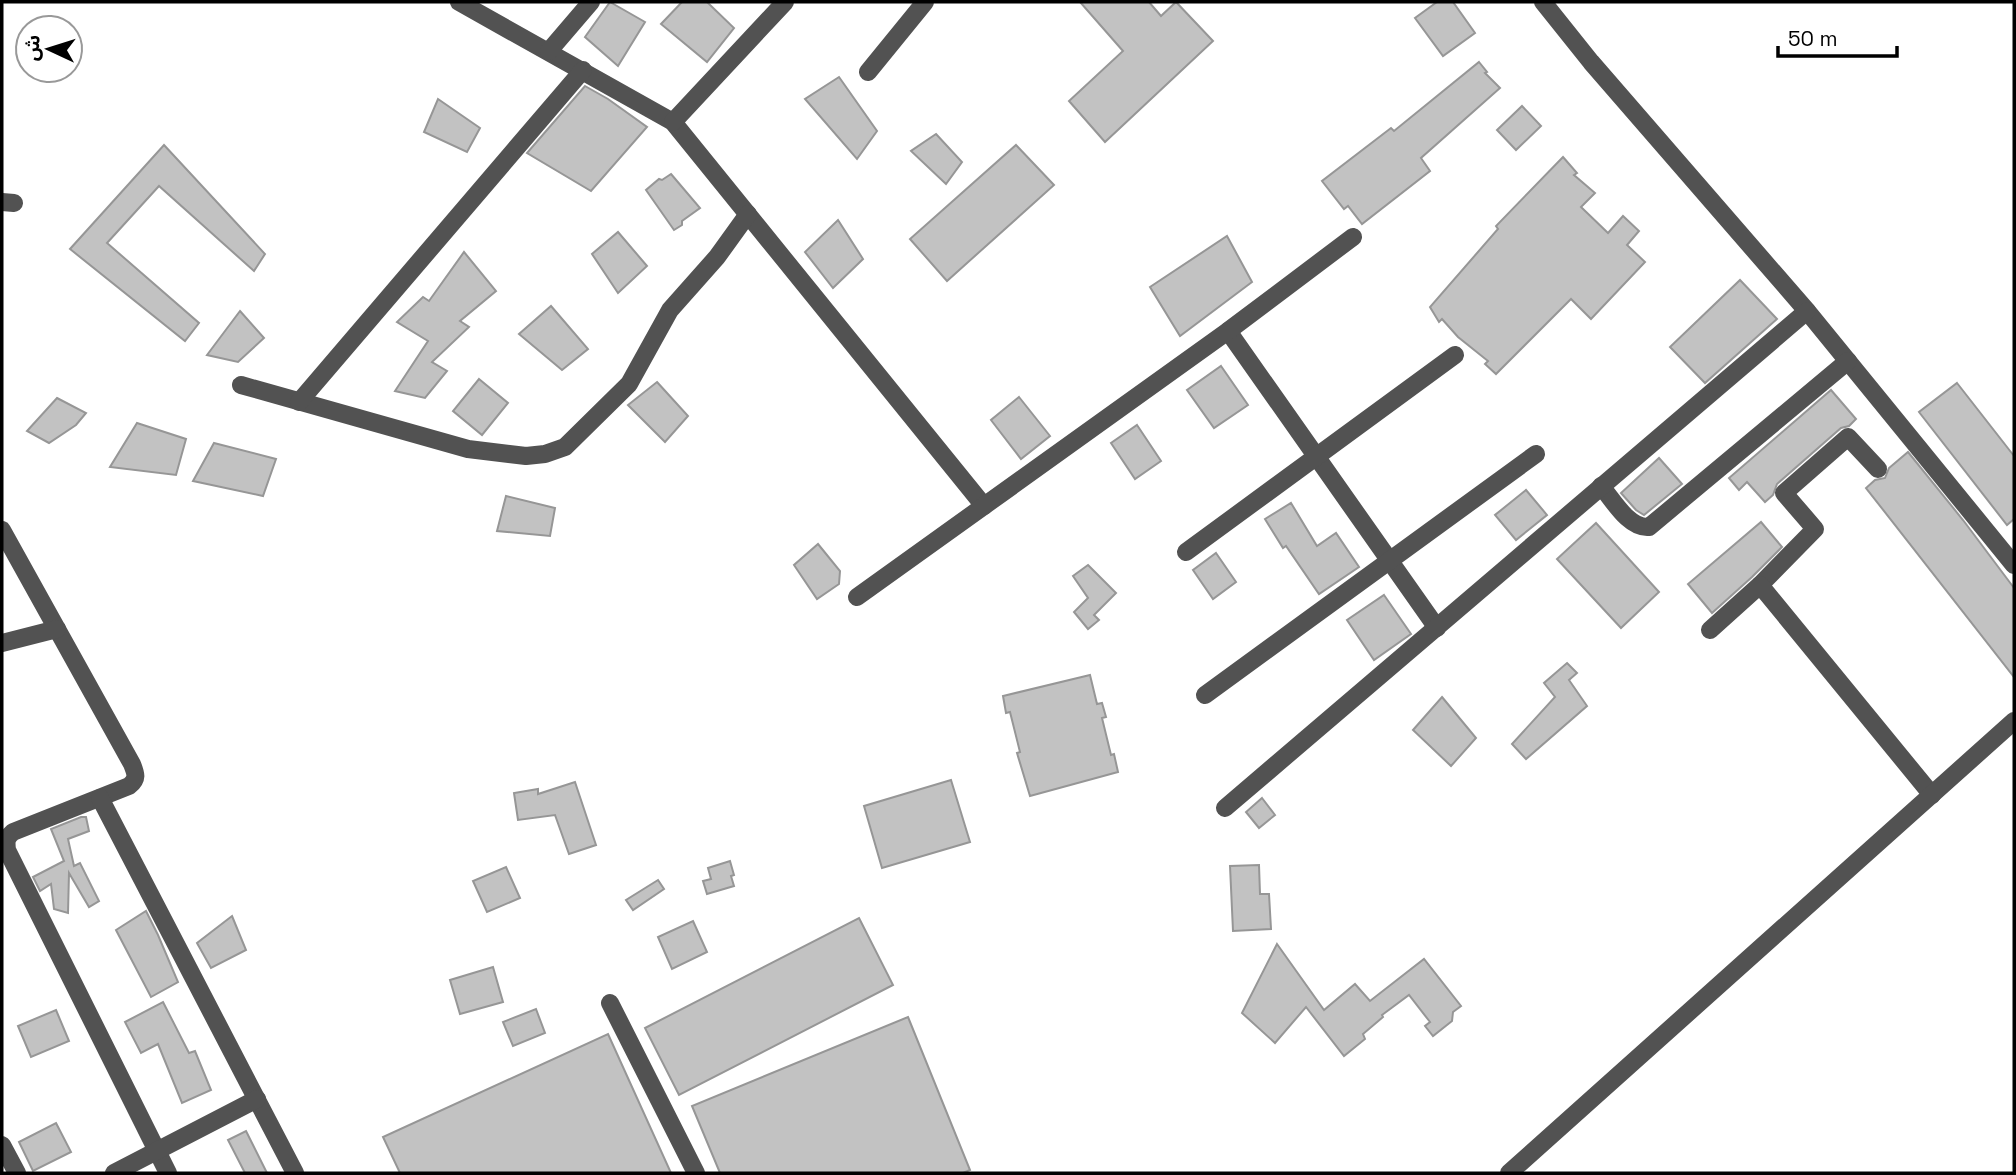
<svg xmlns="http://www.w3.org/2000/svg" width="2016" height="1175" font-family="'Space Grotesk','Noto Sans Arabic',sans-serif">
  <rect width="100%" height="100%" fill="#fff"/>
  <g fill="#c2c2c2" stroke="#969696" stroke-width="2">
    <path d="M 610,2 L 645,22 L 618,66 L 585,37 Z"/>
    <path d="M 682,2 L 707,2 L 734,28 L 707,62 L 661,24 Z"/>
    <path d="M 1080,2 L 1149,2 L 1161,16 L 1176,2 L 1213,41 L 1105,142 L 1069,101 L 1123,51 Z"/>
    <path d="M 1437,2 L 1453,2 L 1475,33 L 1443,56 L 1415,18 Z"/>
    <path d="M 1479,62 L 1487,72 L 1485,73 L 1500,88 L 1421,158 L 1430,171 L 1362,224 L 1348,206 L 1344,209 L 1322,181 L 1391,128 L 1394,131 Z"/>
    <path d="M 839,77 L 877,131 L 857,159 L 805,99 Z"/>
    <path d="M 585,86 L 608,99 L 647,127 L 591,191 L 527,153 Z"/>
    <path d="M 438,99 L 480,128 L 467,152 L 424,132 Z"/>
    <path d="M 1522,106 L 1541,126 L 1516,150 L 1497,130 Z"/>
    <path d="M 936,134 L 962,162 L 946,184 L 911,151 Z"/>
    <path d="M 164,145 L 265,254 L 254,271 L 159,186 L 107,243 L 199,323 L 185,341 L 70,249 Z"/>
    <path d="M 1016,145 L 1054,185 L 947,281 L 910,239 Z"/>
    <path d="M 1563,157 L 1577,173 L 1574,175 L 1595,193 L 1581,207 L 1608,233 L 1623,216 L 1639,231 L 1627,245 L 1645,262 L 1591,319 L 1571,299 L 1496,374 L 1485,364 L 1488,361 L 1458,337 L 1442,319 L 1439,322 L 1430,307 L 1498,229 L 1496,226 Z"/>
    <path d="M 671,174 L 700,208 L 682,221 L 682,225 L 674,230 L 646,190 L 659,179 L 662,180 Z"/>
    <path d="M 838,220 L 863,259 L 833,288 L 805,252 Z"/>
    <path d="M 618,232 L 647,266 L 618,293 L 592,254 Z"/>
    <path d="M 1227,236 L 1252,282 L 1180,336 L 1150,287 Z"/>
    <path d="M 464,252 L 496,291 L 460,321 L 469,327 L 432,362 L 447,371 L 425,398 L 395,391 L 428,341 L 397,322 L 423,297 L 429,301 Z"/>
    <path d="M 1740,280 L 1777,319 L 1705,383 L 1670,347 Z"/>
    <path d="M 551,306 L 588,349 L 562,370 L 519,334 Z"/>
    <path d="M 240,311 L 264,338 L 238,362 L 207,355 Z"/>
    <path d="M 1221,366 L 1248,405 L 1214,428 L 1187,390 Z"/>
    <path d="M 479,379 L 508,403 L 482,435 L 453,411 Z"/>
    <path d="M 657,382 L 688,416 L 665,442 L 628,405 Z"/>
    <path d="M 1957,383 L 2014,456 L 2014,519 L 2007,525 L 1919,412 Z"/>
    <path d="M 1831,390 L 1856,419 L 1849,426 L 1841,428 L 1777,484 L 1773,495 L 1765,502 L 1747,482 L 1739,490 L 1729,478 Z"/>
    <path d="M 1019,397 L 1050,436 L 1021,459 L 991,420 Z"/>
    <path d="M 57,398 L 86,413 L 76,425 L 49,443 L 27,431 Z"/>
    <path d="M 137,423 L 186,439 L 176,475 L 110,467 Z"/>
    <path d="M 1137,425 L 1161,461 L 1135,479 L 1111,443 Z"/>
    <path d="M 214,443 L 276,459 L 263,496 L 193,481 Z"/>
    <path d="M 1908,452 L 1963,520 L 2014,588 L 2014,677 L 1866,488 L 1875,480 L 1885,478 L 1889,468 Z"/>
    <path d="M 1659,458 L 1682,484 L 1644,515 L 1636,510 L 1621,493 Z"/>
    <path d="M 1526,490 L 1547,515 L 1516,540 L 1495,515 Z"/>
    <path d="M 506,496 L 555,508 L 550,536 L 497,531 Z"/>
    <path d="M 1291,503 L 1317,546 L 1336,533 L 1359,567 L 1319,594 L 1286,546 L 1283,548 L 1265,519 Z"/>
    <path d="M 1761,522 L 1782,547 L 1752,577 L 1712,613 L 1688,584 Z"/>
    <path d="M 1596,523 L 1659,592 L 1621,628 L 1557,559 Z"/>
    <path d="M 818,544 L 840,571 L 839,584 L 817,599 L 794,565 Z"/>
    <path d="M 1216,553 L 1236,582 L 1213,599 L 1193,570 Z"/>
    <path d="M 1088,565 L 1116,593 L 1094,615 L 1099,620 L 1088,629 L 1074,612 L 1088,598 L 1073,576 Z"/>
    <path d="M 1384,595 L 1411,634 L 1374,660 L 1347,620 Z"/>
    <path d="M 1567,663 L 1577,673 L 1569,680 L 1587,706 L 1526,759 L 1512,744 L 1555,697 L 1544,683 Z"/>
    <path d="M 1090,675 L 1097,704 L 1102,703 L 1106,717 L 1102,718 L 1111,755 L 1114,754 L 1118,772 L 1030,796 L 1017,753 L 1020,752 L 1010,712 L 1006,713 L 1003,696 Z"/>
    <path d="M 1442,697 L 1476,738 L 1451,766 L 1413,730 Z"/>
    <path d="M 951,780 L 970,842 L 882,868 L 864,806 Z"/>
    <path d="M 575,782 L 596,845 L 569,854 L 555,815 L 518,820 L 514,793 L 538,789 L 538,794 Z"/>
    <path d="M 1262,798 L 1275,815 L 1259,828 L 1246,812 Z"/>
    <path d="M 81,817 L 86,817 L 89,831 L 68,839 L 74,866 L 80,863 L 99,901 L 89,907 L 69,873 L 68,913 L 54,909 L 51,884 L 40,891 L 33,877 L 64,861 L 51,829 Z"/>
    <path d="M 730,861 L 734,875 L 731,876 L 734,886 L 707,894 L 703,881 L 711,879 L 708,868 Z"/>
    <path d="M 1259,865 L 1260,894 L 1269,894 L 1271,929 L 1233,931 L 1230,866 Z"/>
    <path d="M 506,867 L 520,898 L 487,912 L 473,881 Z"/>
    <path d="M 658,880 L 664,889 L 633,910 L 626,900 Z"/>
    <path d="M 146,911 L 158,935 L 178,982 L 151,997 L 116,930 Z"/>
    <path d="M 232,916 L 246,950 L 211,968 L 197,943 Z"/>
    <path d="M 859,918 L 893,985 L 679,1095 L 645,1028 Z"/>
    <path d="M 693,921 L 707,952 L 672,969 L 658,937 Z"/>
    <path d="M 1277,944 L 1324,1010 L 1355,984 L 1370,1001 L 1424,959 L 1461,1006 L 1453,1012 L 1452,1021 L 1433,1036 L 1425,1026 L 1430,1022 L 1409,995 L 1382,1015 L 1383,1017 L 1363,1034 L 1365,1039 L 1344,1056 L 1306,1007 L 1275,1043 L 1242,1013 Z"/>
    <path d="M 493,967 L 503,1002 L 460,1014 L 450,980 Z"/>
    <path d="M 163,1002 L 189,1053 L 195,1051 L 211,1090 L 182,1103 L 158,1044 L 141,1053 L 125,1022 Z"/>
    <path d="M 536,1009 L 545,1033 L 513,1046 L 503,1022 Z"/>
    <path d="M 56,1010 L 69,1041 L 31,1057 L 18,1026 Z"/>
    <path d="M 908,1017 L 970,1170 L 963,1173 L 720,1173 L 692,1106 Z"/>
    <path d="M 608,1034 L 671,1173 L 400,1173 L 383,1137 Z"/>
    <path d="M 56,1123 L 71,1152 L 33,1171 L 19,1142 Z"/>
    <path d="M 246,1131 L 267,1173 L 245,1173 L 228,1140 Z"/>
  </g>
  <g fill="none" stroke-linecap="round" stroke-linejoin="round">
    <g stroke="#525252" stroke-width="18">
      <path d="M 459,2 L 673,122 L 984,506"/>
      <path d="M 1543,2 L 1591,62 L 1807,311 L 2014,565"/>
      <path d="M 549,51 L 591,2"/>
      <path d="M 868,72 L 925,2"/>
      <path d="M 673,122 L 785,2"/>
      <path d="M 2,202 L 14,203"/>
      <path d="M 1228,331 L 1437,628"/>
      <path d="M 241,385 L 468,449 L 526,456 L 545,454 L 565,447 L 629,384 L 670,310 L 717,257 L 748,214"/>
      <path d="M 299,402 L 583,70"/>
      <path d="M 1601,486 C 1613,500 1629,529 1649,527 L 1848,361"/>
      <path d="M 2,530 L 132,764 C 136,774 138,779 129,786 L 13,832 C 6,838 6,841 7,850 L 168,1173"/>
      <path d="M 1186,552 L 1455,355"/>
      <path d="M 1760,585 L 1815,529 L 1784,493 L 1848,437 L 1878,469"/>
      <path d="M 857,597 L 1228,331 L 1353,237"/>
      <path d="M 1710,630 L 1760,585 L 1932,795"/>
      <path d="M 2,643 L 57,629"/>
      <path d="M 1205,695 L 1536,454"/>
      <path d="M 100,798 L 295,1173"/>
      <path d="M 1225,808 L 1807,311"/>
      <path d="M 610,1003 L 696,1173"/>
      <path d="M 2,1145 L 17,1173"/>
      <path d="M 114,1173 L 257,1099"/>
      <path d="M 1509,1173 L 2014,721"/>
    </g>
  </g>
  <rect width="2016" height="1175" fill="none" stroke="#000000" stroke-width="7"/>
  <g transform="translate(49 49) rotate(274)"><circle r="33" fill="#ffffff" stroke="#999999" stroke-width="2"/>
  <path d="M0-5L12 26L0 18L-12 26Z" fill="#000000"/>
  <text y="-10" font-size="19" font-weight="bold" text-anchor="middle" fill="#000000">ش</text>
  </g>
  <path d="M1778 46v10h119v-10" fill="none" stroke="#000000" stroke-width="3.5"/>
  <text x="1788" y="46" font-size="21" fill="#000000" stroke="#ffffff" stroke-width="5" paint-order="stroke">50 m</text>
</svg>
